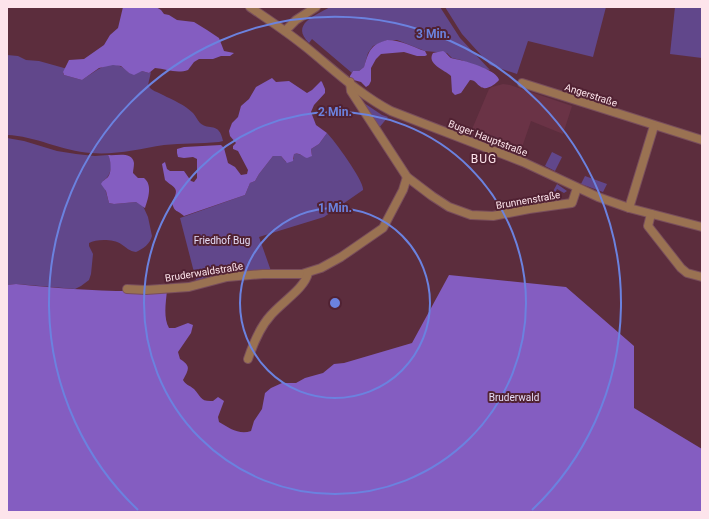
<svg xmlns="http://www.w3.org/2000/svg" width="709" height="519" font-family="Roboto,sans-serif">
  <rect width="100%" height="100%" fill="#5c2d3d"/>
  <path fill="#6a3346" d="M 503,84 L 510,85 L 572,106 L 563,134 L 531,121 L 520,153 L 470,134 L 489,89 L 492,87 Z"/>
  <g fill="#61478b">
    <path d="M 330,7 L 440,7 L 460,38 L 490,70 L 484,69 L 461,60 L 452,58 L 447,53 L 425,51 L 397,40 L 387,40 L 373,46 L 368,53 L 364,67 L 359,71 L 353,71 L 352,73 L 312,39 L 309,43 C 290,24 315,16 330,7 Z"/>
    <path d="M 445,7 L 606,7 L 593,57 L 528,41 L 517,74 L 490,65 L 462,34 Z"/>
    <path d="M 675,7 L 702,7 L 702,58 L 670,54 Z"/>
    <path d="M 7,55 L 18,56 L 26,60 L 39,61 L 64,68 L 66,68 L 63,73 L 64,75 L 82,80 C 98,70 112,55 129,73 L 142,71 L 149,73 L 151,72 L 148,85 C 151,91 158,92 163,95 C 173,100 185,105 193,113 C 196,116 197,120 200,123 C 209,131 219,121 223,141 L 219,142 C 200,144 182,143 164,145 C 139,149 116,155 91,153 C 62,151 35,136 7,135 Z"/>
    <path d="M 358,99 L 382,115 L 388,117 L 378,129 Z"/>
    <path d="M 327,133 C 334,140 365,182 363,190 L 324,217 L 259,237 L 271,271 L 240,272 L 196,280 L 180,218 L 245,195 L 250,183 L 255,181 L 259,174 L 273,156 L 281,156 L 286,162 L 294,159 L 294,154 C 302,152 305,161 312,155 L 311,149 L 319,144 Z"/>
    <path d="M 483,134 L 486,134 L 498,138 L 499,140 L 497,144 L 482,138 Z"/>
    <path d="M 7,138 L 24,141 L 57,151 L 76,154 L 95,156 L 108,155 C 113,164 112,175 103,181 L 109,203 L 114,204 L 136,202 L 143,206 L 148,217 L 152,236 C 150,244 143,249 136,252 C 129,251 127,248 121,244 C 114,239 96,239 89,243 L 89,246 L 93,254 L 91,274 L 89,280 L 81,286 L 75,289 L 16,284 L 7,285 Z"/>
    <path d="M 552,152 L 562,157 L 555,171 L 545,166 Z"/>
    <path d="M 585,176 L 607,184 L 603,192 L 581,184 Z"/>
    <path d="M 557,184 L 567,191 L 564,193 L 557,189 L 555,193 L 562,197 L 561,199 L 550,197 Z"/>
  </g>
  <g fill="#845dc1">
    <path d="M 123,7 L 156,7 L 161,10 L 164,14 L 169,15 L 177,20 L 194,22 L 207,30 L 219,38 L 224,51 L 234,53 L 230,56 L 221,56 L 213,59 L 199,59 L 194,62 L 188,70 C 177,74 166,69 155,68 L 149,73 L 142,71 L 134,75 L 129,73 L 121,66 L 113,65 L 99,68 L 82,80 L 64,75 L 63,72 L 69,60 L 84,59 L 104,45 L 110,35 L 118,28 Z"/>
    <path d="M 387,40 C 402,40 412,47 425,51 L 427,55 L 425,56 L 417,56 L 404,52 L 381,54 L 376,59 L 371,68 L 371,81 L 369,85 L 366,87 L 361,82 L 350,79 L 350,76 L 353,71 L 359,71 L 364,67 C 369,51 370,45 387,40 Z"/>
    <path d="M 443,51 C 447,53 448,56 451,58 C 453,59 457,59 460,60 C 469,62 498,71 499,80 C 496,84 486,91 481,87 C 476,84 476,80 470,80 L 461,93 L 455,95 L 452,92 L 451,76 C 445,70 426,64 433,53 Z"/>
    <path d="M 272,78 L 276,82 L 289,81 L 307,93 L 312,90 L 321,81 L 322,82 L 325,89 L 325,93 L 314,105 L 311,112 L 316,125 L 327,133 L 319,144 L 311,149 L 312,156 L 307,158 C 302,156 299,152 294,154 L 293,161 L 287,163 L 281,156 L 273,156 L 259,174 L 255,181 L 250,183 L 245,195 L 184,216 C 178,210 174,213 172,202 C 180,187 175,189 165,180 L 162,164 L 165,162 L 167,169 L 170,171 L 184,171 L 191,181 L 194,182 L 197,178 L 197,159 L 193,157 L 184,158 L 178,157 L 177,153 L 177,149 L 184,147 L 221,145 L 224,148 L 228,163 L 235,167 L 241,175 L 247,174 L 248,170 L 238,151 L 233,149 L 233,146 L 236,143 L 230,136 L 229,131 L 232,123 L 238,117 L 241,106 L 249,99 L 256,87 Z"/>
    <path d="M 108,155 C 117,156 132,151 134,163 C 134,167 133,170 133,173 L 138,178 L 144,178 C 153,185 148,199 145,208 L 136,202 L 114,204 L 109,203 L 106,191 L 101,184 C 103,180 105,180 108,177 C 112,172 111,160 108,155 Z"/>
    <path d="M 449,275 L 566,287 L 634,346 L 634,408 L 702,449 L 702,512 L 7,512 L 7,285 L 16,284 C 66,289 116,293 167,290 C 166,302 163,318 169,328 L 175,328 L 188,323 L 193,325 L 191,333 L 178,352 L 180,359 C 191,366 189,369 183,380 C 186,385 189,385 194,389 C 201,396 200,402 213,401 L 218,397 L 224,401 L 218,417 L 219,422 C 229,428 239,435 251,431 L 254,421 L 262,409 L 265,393 L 271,388 L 282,383 L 296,383 L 305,378 L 323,373 L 334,364 L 344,363 L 412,343 Z"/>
  </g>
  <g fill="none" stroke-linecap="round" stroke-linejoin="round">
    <defs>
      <g id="minor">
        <path d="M 250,7 C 269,20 289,33 307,48 C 334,70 360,95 391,111 L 523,162 L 598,197 L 629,208 L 702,227"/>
        <path d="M 285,31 L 296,20 L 316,7"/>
        <path d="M 350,82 L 351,91 L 407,177 L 432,196 L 449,207 L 471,215 L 493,216 L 529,209 L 572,203 L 577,188"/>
        <path d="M 522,83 L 702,140"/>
        <path d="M 629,208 L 654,126"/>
        <path d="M 651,214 L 648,226 L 681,268 L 687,273 L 702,277"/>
        <path d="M 127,289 L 146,290 L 189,287 L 227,277 L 263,274 L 302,274 L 321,268 L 341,257 L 383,228 L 403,190 L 407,177"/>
        <path d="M 248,359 C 253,344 260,327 271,315 C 282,302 305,288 308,273"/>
      </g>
    </defs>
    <use href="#minor" stroke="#794e5c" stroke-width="10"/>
    <use href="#minor" stroke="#9a7252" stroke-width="8"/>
  </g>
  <g fill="none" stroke="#6b82df" stroke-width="2">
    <circle cx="335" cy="303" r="95"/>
    <circle cx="335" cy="303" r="191"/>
    <path d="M138 510A286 286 0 1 1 532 510"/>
  </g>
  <g text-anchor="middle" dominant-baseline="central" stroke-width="4" stroke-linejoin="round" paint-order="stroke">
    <g font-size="10" fill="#fde4eb" stroke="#512233">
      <text transform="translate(591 95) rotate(18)">Angerstraße</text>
      <text transform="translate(488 138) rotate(21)">Buger Hauptstraße</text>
      <text transform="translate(528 200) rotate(-10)">Brunnenstraße</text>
      <text transform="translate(204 272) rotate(-9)">Bruderwaldstraße</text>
    </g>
    <g font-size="10" fill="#e5ddf7" stroke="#512233">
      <text x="222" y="240">Friedhof Bug</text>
      <text x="514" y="397">Bruderwald</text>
    </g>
    <g font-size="12" letter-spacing="1" fill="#fde4eb" stroke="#512233">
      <text x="484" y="159">BUG</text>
    </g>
  </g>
  <circle cx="335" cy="303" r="6" fill="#6b82df" stroke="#512233" stroke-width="2"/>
  <g font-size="12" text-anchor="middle" font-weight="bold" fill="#6b82df" stroke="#512233" stroke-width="4" stroke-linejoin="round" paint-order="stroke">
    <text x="433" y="38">3 Min.</text>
    <text x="335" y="116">2 Min.</text>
    <text x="335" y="212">1 Min.</text>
  </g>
  <rect width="709" height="519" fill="none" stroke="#fde4eb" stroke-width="16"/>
</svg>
